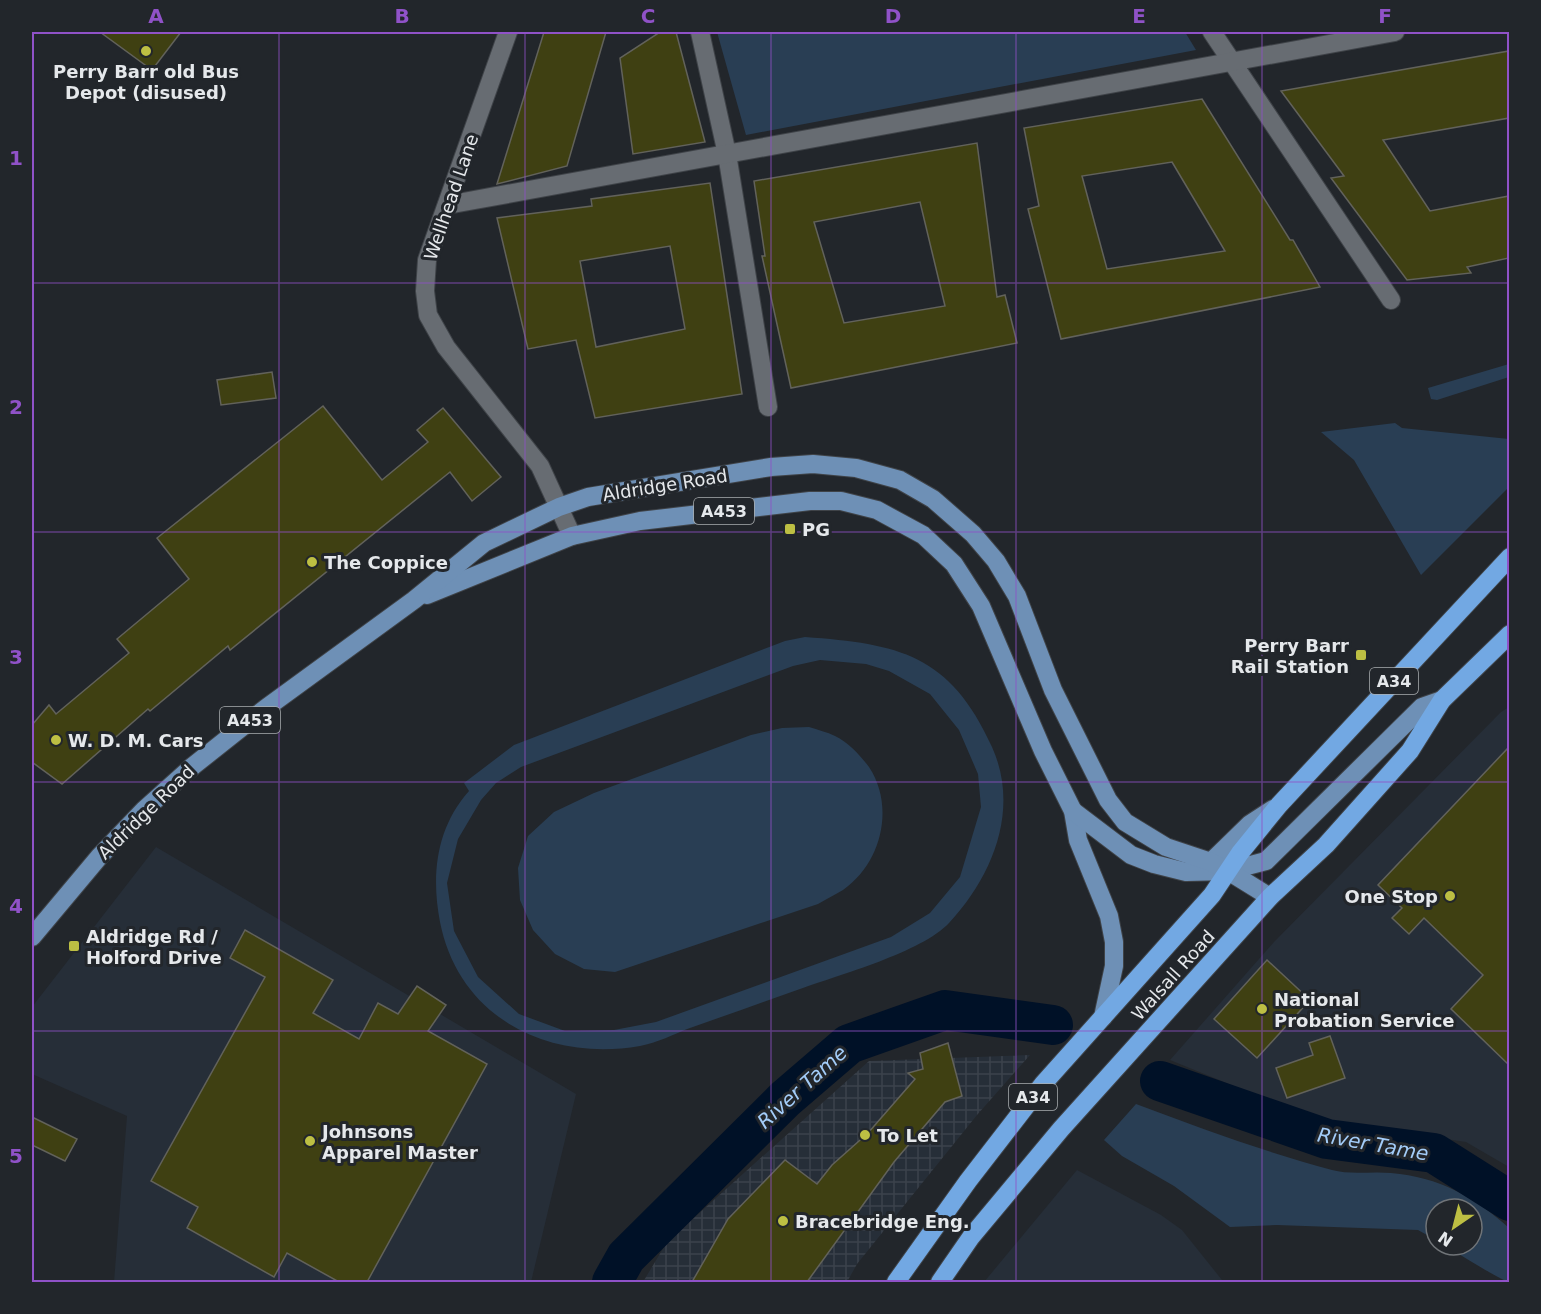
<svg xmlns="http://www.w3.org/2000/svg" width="1541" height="1314" font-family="'DejaVu Sans',sans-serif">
  <defs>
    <pattern id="industrial-grid" width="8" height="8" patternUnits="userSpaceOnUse" patternTransform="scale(1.5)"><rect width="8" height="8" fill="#262e38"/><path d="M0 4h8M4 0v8" fill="none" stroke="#3b424b"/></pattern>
  </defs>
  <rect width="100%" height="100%" fill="#22262b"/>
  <g fill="#262e38">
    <path d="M 1509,707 L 1509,1167 L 1466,1142 L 1315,1119 L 1170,1060 L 1274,942 L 1501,712 Z"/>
    <path d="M 156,847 L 576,1094 L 531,1282 L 114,1282 L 127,1116 L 32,1074 L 32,1007 Z"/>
    <path d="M 1077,1170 L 1161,1215 L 1182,1230 L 1222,1280 L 1219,1282 L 984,1282 Z"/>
  </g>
  <path fill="url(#industrial-grid)" d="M 1030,1055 L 977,1115 L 857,1264 L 847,1282 L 643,1282 L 667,1242 L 869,1061 Z"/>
  <g fill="#293e54" fill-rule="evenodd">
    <path d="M 717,32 L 1185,32 L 1196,50 L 746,135 Z"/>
    <path d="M 1509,364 L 1509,377 L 1437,400 L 1431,399 L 1428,388 Z"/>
    <path d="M 1395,423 L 1402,428 L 1509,439 L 1509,487 L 1421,575 L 1354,460 L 1321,432 Z"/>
    <path d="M 805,637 C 899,644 950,654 992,747 C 1020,809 993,876 949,923 C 922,952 839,975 800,989 C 763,1002 727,1015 690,1028 C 674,1034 657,1043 640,1046 C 548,1062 459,1018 440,922 C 431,875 436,828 469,791 L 464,783 L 514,745 L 785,641 ZM 820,660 L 866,664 L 889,671 L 930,694 L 959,730 L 978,774 L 981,807 L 960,877 L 930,913 L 891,937 L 656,1022 L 614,1030 L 565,1031 L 519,1014 L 478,977 L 454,931 L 447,883 L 458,839 L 481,800 L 496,783 L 521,767 L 793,666 Z"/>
    <path d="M 809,727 C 818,730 827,732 835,736 C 849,743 860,755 869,767 C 895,806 882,863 843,890 C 835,895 826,899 818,904 L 615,972 L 584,969 L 555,954 L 533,930 L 520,900 L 518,868 L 528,836 L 554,812 L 594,793 L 751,735 L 782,728 Z"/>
    <path d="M 1136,1104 C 1200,1128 1265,1152 1332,1170 C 1350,1175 1372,1171 1391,1173 C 1439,1177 1475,1197 1509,1228 L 1509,1282 C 1504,1282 1454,1251 1444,1245 L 1472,1245 L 1472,1209 L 1436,1209 L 1436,1240 L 1418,1230 L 1277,1225 L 1230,1227 L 1174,1186 L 1122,1156 L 1104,1140 Z"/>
  </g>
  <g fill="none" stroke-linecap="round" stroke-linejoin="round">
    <g stroke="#001127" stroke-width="40">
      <path d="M 1160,1081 L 1327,1139 L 1434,1153 L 1510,1201"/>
      <path d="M 612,1282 L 626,1257 L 785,1099 L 849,1044 L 945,1010 L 1053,1025"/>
    </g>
  </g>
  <g fill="#3f4012" stroke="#62625b" stroke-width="1.5" fill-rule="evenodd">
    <path d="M 100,32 L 181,32 L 152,70 Z"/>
    <path d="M 544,32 L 606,32 L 567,166 L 497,184 Z"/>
    <path d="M 660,32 L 676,32 L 705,142 L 633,154 L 620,58 Z"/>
    <path d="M 1509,51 L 1509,118 L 1383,140 L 1430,211 L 1509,196 L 1509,258 L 1467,267 L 1471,273 L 1407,280 L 1331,178 L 1344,176 L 1281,91 Z"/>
    <path d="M 1202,99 L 1290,240 L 1293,240 L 1320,287 L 1061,339 L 1028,209 L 1039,206 L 1024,128 ZM 1172,162 L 1225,251 L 1107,269 L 1082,176 Z"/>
    <path d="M 977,143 L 997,297 L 1005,295 L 1017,343 L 791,388 L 762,256 L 765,256 L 754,181 ZM 920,202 L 945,306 L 844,323 L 814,222 Z"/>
    <path d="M 710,183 L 742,394 L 595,418 L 576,340 L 528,349 L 497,218 L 592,206 L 591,199 ZM 670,246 L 685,329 L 596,347 L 580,261 Z"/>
    <path d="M 272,372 L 276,398 L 221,405 L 217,380 Z"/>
    <path d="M 323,406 L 382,480 L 428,442 L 417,430 L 443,408 L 501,477 L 472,501 L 450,472 L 230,650 L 228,646 L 150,711 L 148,709 L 62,784 L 32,762 L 32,725 L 49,705 L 56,714 L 129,653 L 117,639 L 189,579 L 157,538 Z"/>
    <path d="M 1509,747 L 1509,1065 L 1451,1009 L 1483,975 L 1424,918 L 1409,934 L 1392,918 L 1402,908 L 1378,885 Z"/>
    <path d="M 245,930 L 333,980 L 313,1013 L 359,1039 L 378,1003 L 398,1014 L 417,986 L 446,1005 L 428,1031 L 487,1064 L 367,1282 L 339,1282 L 287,1253 L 274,1277 L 187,1228 L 198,1207 L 151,1181 L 265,977 L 230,958 Z"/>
    <path d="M 1267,960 L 1310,1000 L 1257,1058 L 1214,1019 Z"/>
    <path d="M 1330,1036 L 1345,1078 L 1287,1098 L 1276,1068 L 1313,1055 L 1309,1043 Z"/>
    <path d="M 948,1043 L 962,1096 L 945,1102 L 894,1162 L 807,1282 L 692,1282 L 728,1219 L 785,1160 L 817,1184 L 832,1165 L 868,1133 L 915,1079 L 908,1073 L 923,1069 L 920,1053 Z"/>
    <path d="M 32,1117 L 77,1139 L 65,1161 L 32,1145 Z"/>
  </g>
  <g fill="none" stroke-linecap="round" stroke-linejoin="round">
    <defs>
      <g id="street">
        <path d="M 508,32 L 427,260 L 425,291 L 428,315 L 446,347 L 540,466 L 572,536"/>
        <path d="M 700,32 L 727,154 L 768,407"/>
        <path d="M 1212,32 L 1391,300"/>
        <path d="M 447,205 L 1395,32"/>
      </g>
      <g id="primary">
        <path d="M 427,595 L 572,536 L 640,521 L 810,501 L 841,501 L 877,510 L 923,535 L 954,564 L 981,606 L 1043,751 L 1073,811 L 1078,840 L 1109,916 L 1114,942 L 1114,966 L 1103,1017"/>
        <path d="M 1073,811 L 1131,855 L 1154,864 L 1186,872 L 1228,871 L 1266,861 L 1422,707 L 1442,700"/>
        <path d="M 1211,862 L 1250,824 L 1273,809"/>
        <path d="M 32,937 L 99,857 L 144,810 L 193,766 L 266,708 L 414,600 L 484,543 L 559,507 L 588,497 L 771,467 L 813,464 L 856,468 L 900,480 L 933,499 L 973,534 L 996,561 L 1017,596 L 1053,690 L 1108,800 L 1125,822 L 1166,847 L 1211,862 L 1228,871 L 1270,897"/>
      </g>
      <g id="highway">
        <path d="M 896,1282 L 968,1181 L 1043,1084 L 1212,895 L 1240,853 L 1279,805 L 1510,557"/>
        <path d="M 940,1282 L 971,1237 L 1061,1129 L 1270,897 L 1326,845 L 1410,751 L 1442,700 L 1510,634"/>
      </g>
    </defs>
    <use href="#street" stroke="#3f4348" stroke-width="20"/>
    <use href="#primary" stroke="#3f4348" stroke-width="20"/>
    <use href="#highway" stroke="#3f4348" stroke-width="20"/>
    <use href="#street" stroke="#676c72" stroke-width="18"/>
    <use href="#primary" stroke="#6e90b6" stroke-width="18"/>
    <use href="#highway" stroke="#72a8e3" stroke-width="18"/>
  </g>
  <path fill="none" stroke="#9052c8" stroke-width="1.5" stroke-opacity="0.55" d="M 279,32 L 279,1282M 525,32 L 525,1282M 771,32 L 771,1282M 1016,32 L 1016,1282M 1262,32 L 1262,1282M 32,283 L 1510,283M 32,532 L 1510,532M 32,782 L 1510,782M 32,1031 L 1510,1031"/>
  <g fill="#bdbf43" stroke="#22262b" stroke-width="2">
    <circle cx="146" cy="51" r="6"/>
    <rect x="784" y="523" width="12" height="12" rx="3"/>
    <circle cx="312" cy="562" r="6"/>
    <rect x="1355" y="649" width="12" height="12" rx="3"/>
    <circle cx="56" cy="740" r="6"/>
    <circle cx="1450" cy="896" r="6"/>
    <rect x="68" y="940" width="12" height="12" rx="3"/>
    <circle cx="1262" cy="1009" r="6"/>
    <circle cx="865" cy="1135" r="6"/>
    <circle cx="310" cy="1141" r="6"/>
    <circle cx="783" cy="1221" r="6"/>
  </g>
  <g text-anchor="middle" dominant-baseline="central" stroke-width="6" stroke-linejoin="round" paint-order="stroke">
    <g fill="#22262b" stroke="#aaaeb1" stroke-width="1.5">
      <rect x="694" y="498" width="60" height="26" rx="4.5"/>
      <rect x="1370" y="668" width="48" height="26" rx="4.5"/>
      <rect x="220" y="707" width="60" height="26" rx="4.5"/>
      <rect x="1009" y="1084" width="48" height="26" rx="4.5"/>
    </g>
    <g font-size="16" font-weight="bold" fill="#e5e8eb">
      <text x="724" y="511">A453</text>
      <text x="1394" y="681">A34</text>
      <text x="250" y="720">A453</text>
      <text x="1033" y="1097">A34</text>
    </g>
    <g font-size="18" font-weight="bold" fill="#e5e8eb" stroke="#22262b" text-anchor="start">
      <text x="146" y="71" text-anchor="middle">Perry Barr old Bus<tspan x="146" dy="21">Depot (disused)</tspan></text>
      <text x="802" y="529">PG</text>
      <text x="324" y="562">The Coppice</text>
      <text x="1349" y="645" text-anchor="end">Perry Barr<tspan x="1349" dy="21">Rail Station</tspan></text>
      <text x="68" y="740">W. D. M. Cars</text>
      <text x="1438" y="896" text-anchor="end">One Stop</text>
      <text x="86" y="936">Aldridge Rd /<tspan x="86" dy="21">Holford Drive</tspan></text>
      <text x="1274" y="999">National<tspan x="1274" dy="21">Probation Service</tspan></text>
      <text x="322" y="1131">Johnsons<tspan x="322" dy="21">Apparel Master</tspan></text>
      <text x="877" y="1135">To Let</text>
      <text x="795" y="1221">Bracebridge Eng.</text>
    </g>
    <g font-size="18" fill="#e5e8eb" stroke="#22262b">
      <text transform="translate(451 197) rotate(-71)">Wellhead Lane</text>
      <text transform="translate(665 485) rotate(-9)">Aldridge Road</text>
      <text transform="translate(146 812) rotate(-44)">Aldridge Road</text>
      <text transform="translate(1173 975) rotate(-48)">Walsall Road</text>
    </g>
    <g font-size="20" font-style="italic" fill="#a3ccf8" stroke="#22262b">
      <text transform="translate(802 1087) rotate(-42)">River Tame</text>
      <text transform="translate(1373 1144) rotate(10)">River Tame</text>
    </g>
  </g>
  <rect width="1541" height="1314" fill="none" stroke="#22262b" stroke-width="66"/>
  <g transform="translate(1454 1227) rotate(215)"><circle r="28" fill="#22262b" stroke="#707478" stroke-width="1.5"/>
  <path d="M0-4.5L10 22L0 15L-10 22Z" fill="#bdbf43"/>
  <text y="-9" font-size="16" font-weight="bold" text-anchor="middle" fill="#e5e8eb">N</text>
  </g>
  <rect x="33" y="33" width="1475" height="1248" fill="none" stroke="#9052c8" stroke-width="2"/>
  <g font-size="20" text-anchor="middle" font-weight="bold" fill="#9052c8">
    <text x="156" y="23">A</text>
    <text x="402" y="23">B</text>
    <text x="648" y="23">C</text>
    <text x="893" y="23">D</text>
    <text x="1139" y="23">E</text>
    <text x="1385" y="23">F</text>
    <text x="16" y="165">1</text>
    <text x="16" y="414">2</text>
    <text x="16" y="664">3</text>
    <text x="16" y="913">4</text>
    <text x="16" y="1163">5</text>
  </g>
</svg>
